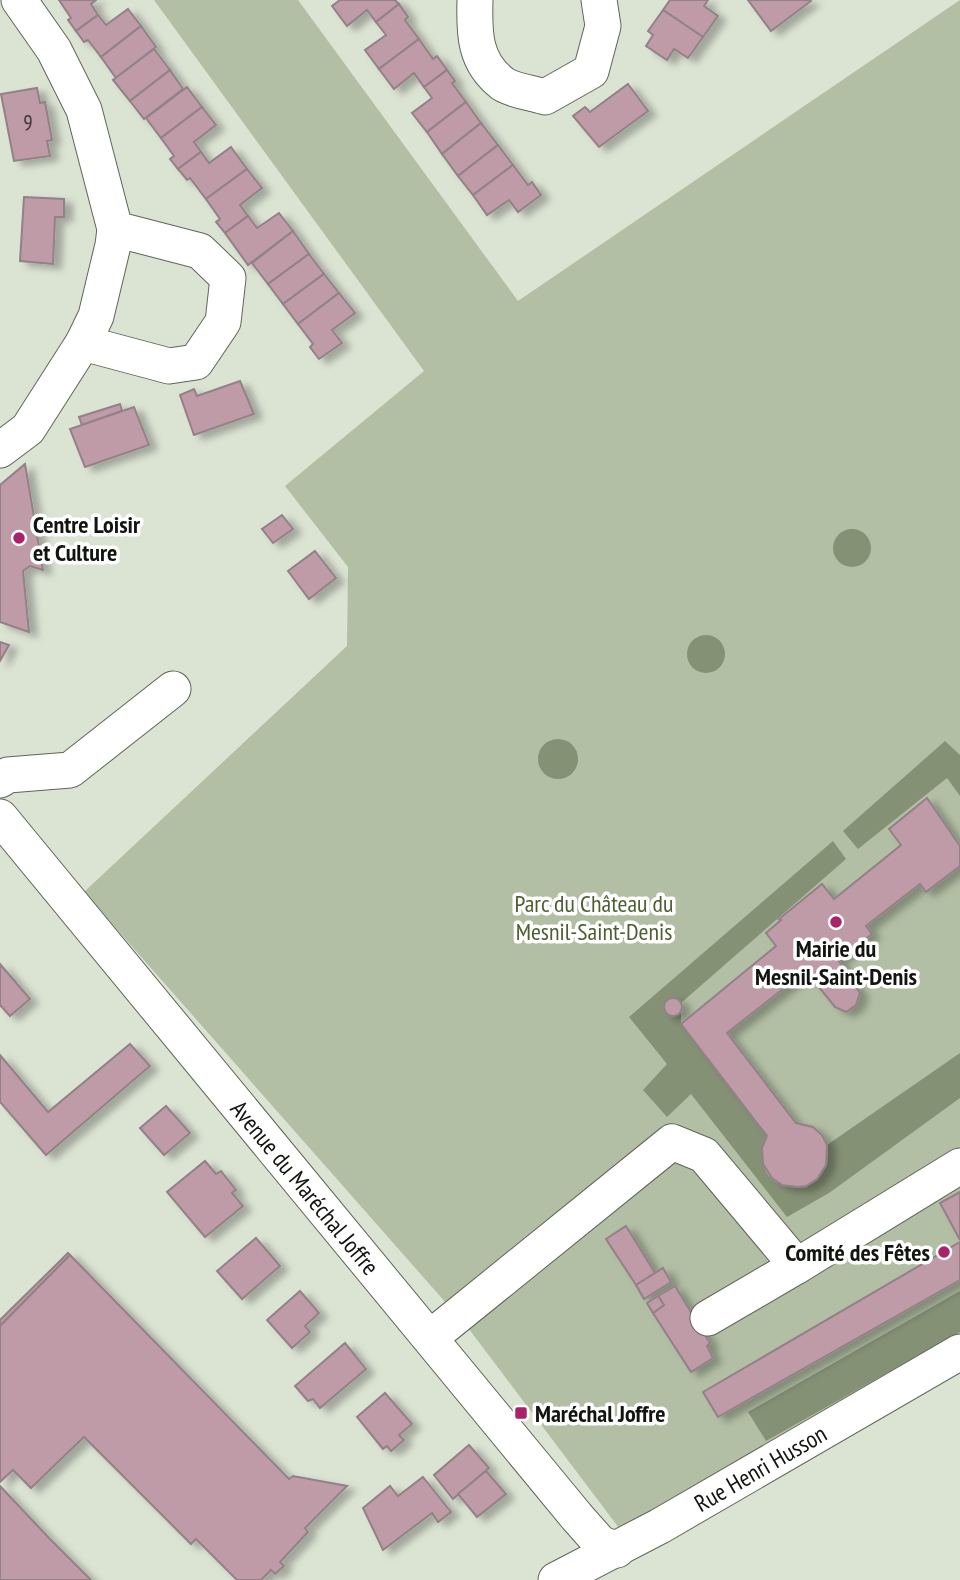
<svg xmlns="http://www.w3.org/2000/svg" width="960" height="1580" font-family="'PT Sans Narrow',sans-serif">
  <defs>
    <filter id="shadow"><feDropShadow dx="8" dy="4.5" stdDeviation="3.5" flood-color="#0004"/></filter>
  </defs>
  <rect width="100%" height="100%" fill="#dbe3d3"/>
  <path fill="#b2bfa4" d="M 154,0 L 298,0 L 518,301 L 960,0 L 960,1351 L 619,1528 L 469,1329 L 84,892 L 347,646 L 348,567 L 285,486 L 424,371 Z"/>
  <g fill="#849175">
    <circle cx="852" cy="548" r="19"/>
    <circle cx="706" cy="654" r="19"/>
    <circle cx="558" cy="759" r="20"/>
    <path d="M 945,741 L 960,755 L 960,796 L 947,778 L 858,849 L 843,831 Z"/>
    <path d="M 833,841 L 846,859 L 681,1003 L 676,998 L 669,999 L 665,1003 L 664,1010 L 668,1015 L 675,1016 L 681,1013 L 681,1024 L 767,1136 C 765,1143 762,1151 762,1157 C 766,1203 834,1193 827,1145 L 960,1053 L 960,1098 L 829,1193 L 787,1217 L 691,1094 L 667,1117 L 643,1090 L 667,1064 L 629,1017 Z"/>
    <path d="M 960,1291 L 960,1332 L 766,1441 L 748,1412 Z"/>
  </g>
  <g fill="#be9ba7" stroke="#938187" stroke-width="2" filter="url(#shadow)">
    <path d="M 59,0 L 96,0 L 91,4 L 98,15 L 76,31 L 68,20 L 71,18 Z"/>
    <path d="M 340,0 L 395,0 L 399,4 L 376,22 L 367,10 L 347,26 L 332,6 Z"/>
    <path d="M 670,0 L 708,0 L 704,6 L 718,16 L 703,37 L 663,10 Z"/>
    <path d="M 748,0 L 810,0 L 811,1 L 771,31 Z"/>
    <path d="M 399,4 L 408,17 L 405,20 L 419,39 L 379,69 L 365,50 L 386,35 L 376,22 Z"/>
    <path d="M 128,9 L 141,26 L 101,57 L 88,40 L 84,42 L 76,31 L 98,15 L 106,25 Z"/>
    <path d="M 663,10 L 703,37 L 688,58 L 674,49 L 667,60 L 646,46 L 653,35 L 648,31 Z"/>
    <path d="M 141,26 L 156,47 L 116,78 L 101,57 Z"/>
    <path d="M 419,39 L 433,59 L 437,56 L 447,70 L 424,87 L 414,73 L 394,89 L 379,69 Z"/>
    <path d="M 154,49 L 170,70 L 130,101 L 113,80 Z"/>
    <path d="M 170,70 L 183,89 L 144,119 L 130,101 Z"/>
    <path d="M 447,70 L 455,81 L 452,83 L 466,102 L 427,132 L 412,113 L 432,98 L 424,87 Z"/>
    <path d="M 628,84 L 648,111 L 599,147 L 573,116 L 585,107 L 590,112 Z"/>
    <path d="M 187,87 L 202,107 L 161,138 L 146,118 Z"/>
    <path d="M 37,88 L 40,103 L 45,102 L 52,140 L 47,141 L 50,156 L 14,161 L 1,94 Z"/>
    <path d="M 466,102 L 481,123 L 442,154 L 427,132 Z"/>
    <path d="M 202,107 L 216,125 L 194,142 L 201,152 L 178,169 L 170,159 L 174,156 L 161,138 Z"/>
    <path d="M 481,123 L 498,145 L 458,176 L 442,154 Z"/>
    <path d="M 498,145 L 513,165 L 473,195 L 458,176 Z"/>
    <path d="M 231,147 L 247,169 L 206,199 L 190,178 L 187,180 L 178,169 L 201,152 L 209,163 Z"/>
    <path d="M 513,165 L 528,185 L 532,182 L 541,195 L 518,212 L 509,200 L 487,215 L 473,195 Z"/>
    <path d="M 247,169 L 262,188 L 240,205 L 248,216 L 225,233 L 216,222 L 220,219 L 206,199 Z"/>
    <path d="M 24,197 L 64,199 L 64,217 L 55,217 L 53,264 L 20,261 Z"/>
    <path d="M 279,213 L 293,231 L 248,265 L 225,233 L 248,216 L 257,228 Z"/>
    <path d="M 293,231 L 309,254 L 268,284 L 252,263 Z"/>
    <path d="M 309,254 L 324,274 L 283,304 L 268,284 Z"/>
    <path d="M 324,274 L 339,293 L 298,324 L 283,304 Z"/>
    <path d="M 339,293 L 355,313 L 332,330 L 342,343 L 319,359 L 310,347 L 313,344 L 298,324 Z"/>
    <path d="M 240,381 L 254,414 L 194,435 L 180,395 L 194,389 L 197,396 Z"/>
    <path d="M 120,404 L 122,411 L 82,425 L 79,417 Z"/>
    <path d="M 134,407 L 149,445 L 85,467 L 70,429 Z"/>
    <path d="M 25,464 L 43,570 L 30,566 L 23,571 L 29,632 L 0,622 L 0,485 Z"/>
    <path d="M 282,515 L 293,529 L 273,543 L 262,529 Z"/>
    <path d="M 315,551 L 336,578 L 309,599 L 288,571 Z"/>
    <path d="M 0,642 L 9,645 L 0,661 Z"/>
    <path d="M 927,798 L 960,846 L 960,866 L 926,892 L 920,884 L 866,926 L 872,934 L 838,960 L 860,993 L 856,1005 L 846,1012 L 835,1007 L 806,971 L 727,1033 L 796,1123 L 813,1127 L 822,1135 L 827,1145 L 826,1165 L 817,1179 L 806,1186 L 798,1187 L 782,1185 L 772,1178 L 763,1164 L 762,1148 L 767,1136 L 681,1024 L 776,946 L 766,933 L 781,920 L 779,919 L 822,884 L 834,899 L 901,845 L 889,829 Z"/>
    <path d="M 0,964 L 30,999 L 10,1016 L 0,1005 Z"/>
    <circle cx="673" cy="1007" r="9"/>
    <path d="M 130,1044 L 150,1066 L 46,1155 L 0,1102 L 0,1055 L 48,1112 Z"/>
    <path d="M 166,1106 L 190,1133 L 164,1155 L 140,1128 Z"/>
    <path d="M 205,1161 L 216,1174 L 221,1171 L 236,1190 L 232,1193 L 243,1206 L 205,1237 L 167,1192 Z"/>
    <path d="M 960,1192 L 960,1240 L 940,1203 Z"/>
    <path d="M 626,1226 L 655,1273 L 636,1285 L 606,1239 Z"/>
    <path d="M 256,1238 L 280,1266 L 242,1299 L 217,1271 Z"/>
    <path d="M 960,1242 L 960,1280 L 718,1417 L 703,1392 Z"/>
    <path d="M 68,1253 L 70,1255 L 0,1326 L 0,1320 Z"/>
    <path d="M 70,1255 L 289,1479 L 293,1476 L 347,1486 L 305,1528 L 308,1532 L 280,1562 L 284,1566 L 275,1574 L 271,1570 L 261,1580 L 237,1580 L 196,1539 L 191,1544 L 84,1437 L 31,1488 L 13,1470 L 0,1482 L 0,1326 Z"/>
    <path d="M 663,1268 L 671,1282 L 644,1299 L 636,1285 Z"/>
    <path d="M 675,1286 L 710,1343 L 707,1346 L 713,1358 L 691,1372 L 653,1313 L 664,1305 L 658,1296 Z"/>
    <path d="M 300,1291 L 319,1313 L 305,1326 L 310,1332 L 292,1348 L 267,1320 Z"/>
    <path d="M 658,1296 L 664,1305 L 653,1313 L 647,1303 Z"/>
    <path d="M 345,1343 L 366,1369 L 320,1408 L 313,1399 L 308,1401 L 295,1386 Z"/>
    <path d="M 385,1393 L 412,1424 L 399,1435 L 404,1440 L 391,1451 L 387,1446 L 383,1449 L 357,1417 Z"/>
    <path d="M 469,1445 L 489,1468 L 453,1499 L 434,1475 Z"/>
    <path d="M 486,1471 L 506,1494 L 477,1517 L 458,1494 Z"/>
    <path d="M 423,1477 L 451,1512 L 438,1522 L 432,1513 L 383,1550 L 363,1508 L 390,1486 L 398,1496 Z"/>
    <path d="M 0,1486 L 49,1538 L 91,1580 L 0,1580 Z"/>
  </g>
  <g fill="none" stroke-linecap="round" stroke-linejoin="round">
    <defs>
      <g id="minor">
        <path d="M 475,0 C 474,33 474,62 503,84 C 514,91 533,93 545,97 L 591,71 L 603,26 L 599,0"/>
        <path d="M 83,343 L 169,366 L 196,362 L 223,322 L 228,278 L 200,251 L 115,229"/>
        <path d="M 0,450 L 28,429 L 83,343 L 96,316 L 113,245 L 115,229 L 84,110 L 54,50 L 19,0"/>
        <path d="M 0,780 L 8,775 L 70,770 L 173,689"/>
        <path id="s1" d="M 0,817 L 577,1517 L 600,1543 L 617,1550"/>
        <path d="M 708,1318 L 797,1266"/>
        <path d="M 431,1337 L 672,1142 L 704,1155 L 797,1266 L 960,1166"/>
        <path id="s2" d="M 556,1580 L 660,1526 L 960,1352"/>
      </g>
    </defs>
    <use href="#minor" stroke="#5f6658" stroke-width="37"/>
    <use href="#minor" stroke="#fff" stroke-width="35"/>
  </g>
  <g fill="#aa2268" stroke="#fff" stroke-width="2.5">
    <circle cx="19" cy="538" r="7"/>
    <circle cx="836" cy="922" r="7"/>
    <circle cx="944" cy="1252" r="7"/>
    <rect x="514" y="1406" width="14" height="14" rx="3.5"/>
  </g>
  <g text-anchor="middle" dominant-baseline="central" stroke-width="7" stroke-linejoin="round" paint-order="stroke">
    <g font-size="21" fill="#3c3635">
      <text x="28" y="122">9</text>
    </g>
    <g font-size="24" font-weight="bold" fill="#11140f" stroke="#fff" text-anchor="start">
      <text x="33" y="524">Centre Loisir<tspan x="33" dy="28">et Culture</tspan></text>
      <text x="836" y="948" text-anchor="middle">Mairie du<tspan x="836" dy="28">Mesnil-Saint-Denis</tspan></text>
      <text x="930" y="1252" text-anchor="end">Comité des Fêtes</text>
      <text x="535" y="1413">Maréchal Joffre</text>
    </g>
    <g font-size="24" fill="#4a5f30" stroke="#fff">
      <text x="594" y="903">Parc du Château du<tspan x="594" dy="28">Mesnil-Saint-Denis</tspan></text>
    </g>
    <g font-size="24" fill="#11140f" stroke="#fff">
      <text stroke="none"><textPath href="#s1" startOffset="480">Avenue du Maréchal Joffre</textPath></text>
      <text stroke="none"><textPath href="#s2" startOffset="233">Rue Henri Husson</textPath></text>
    </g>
  </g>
</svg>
